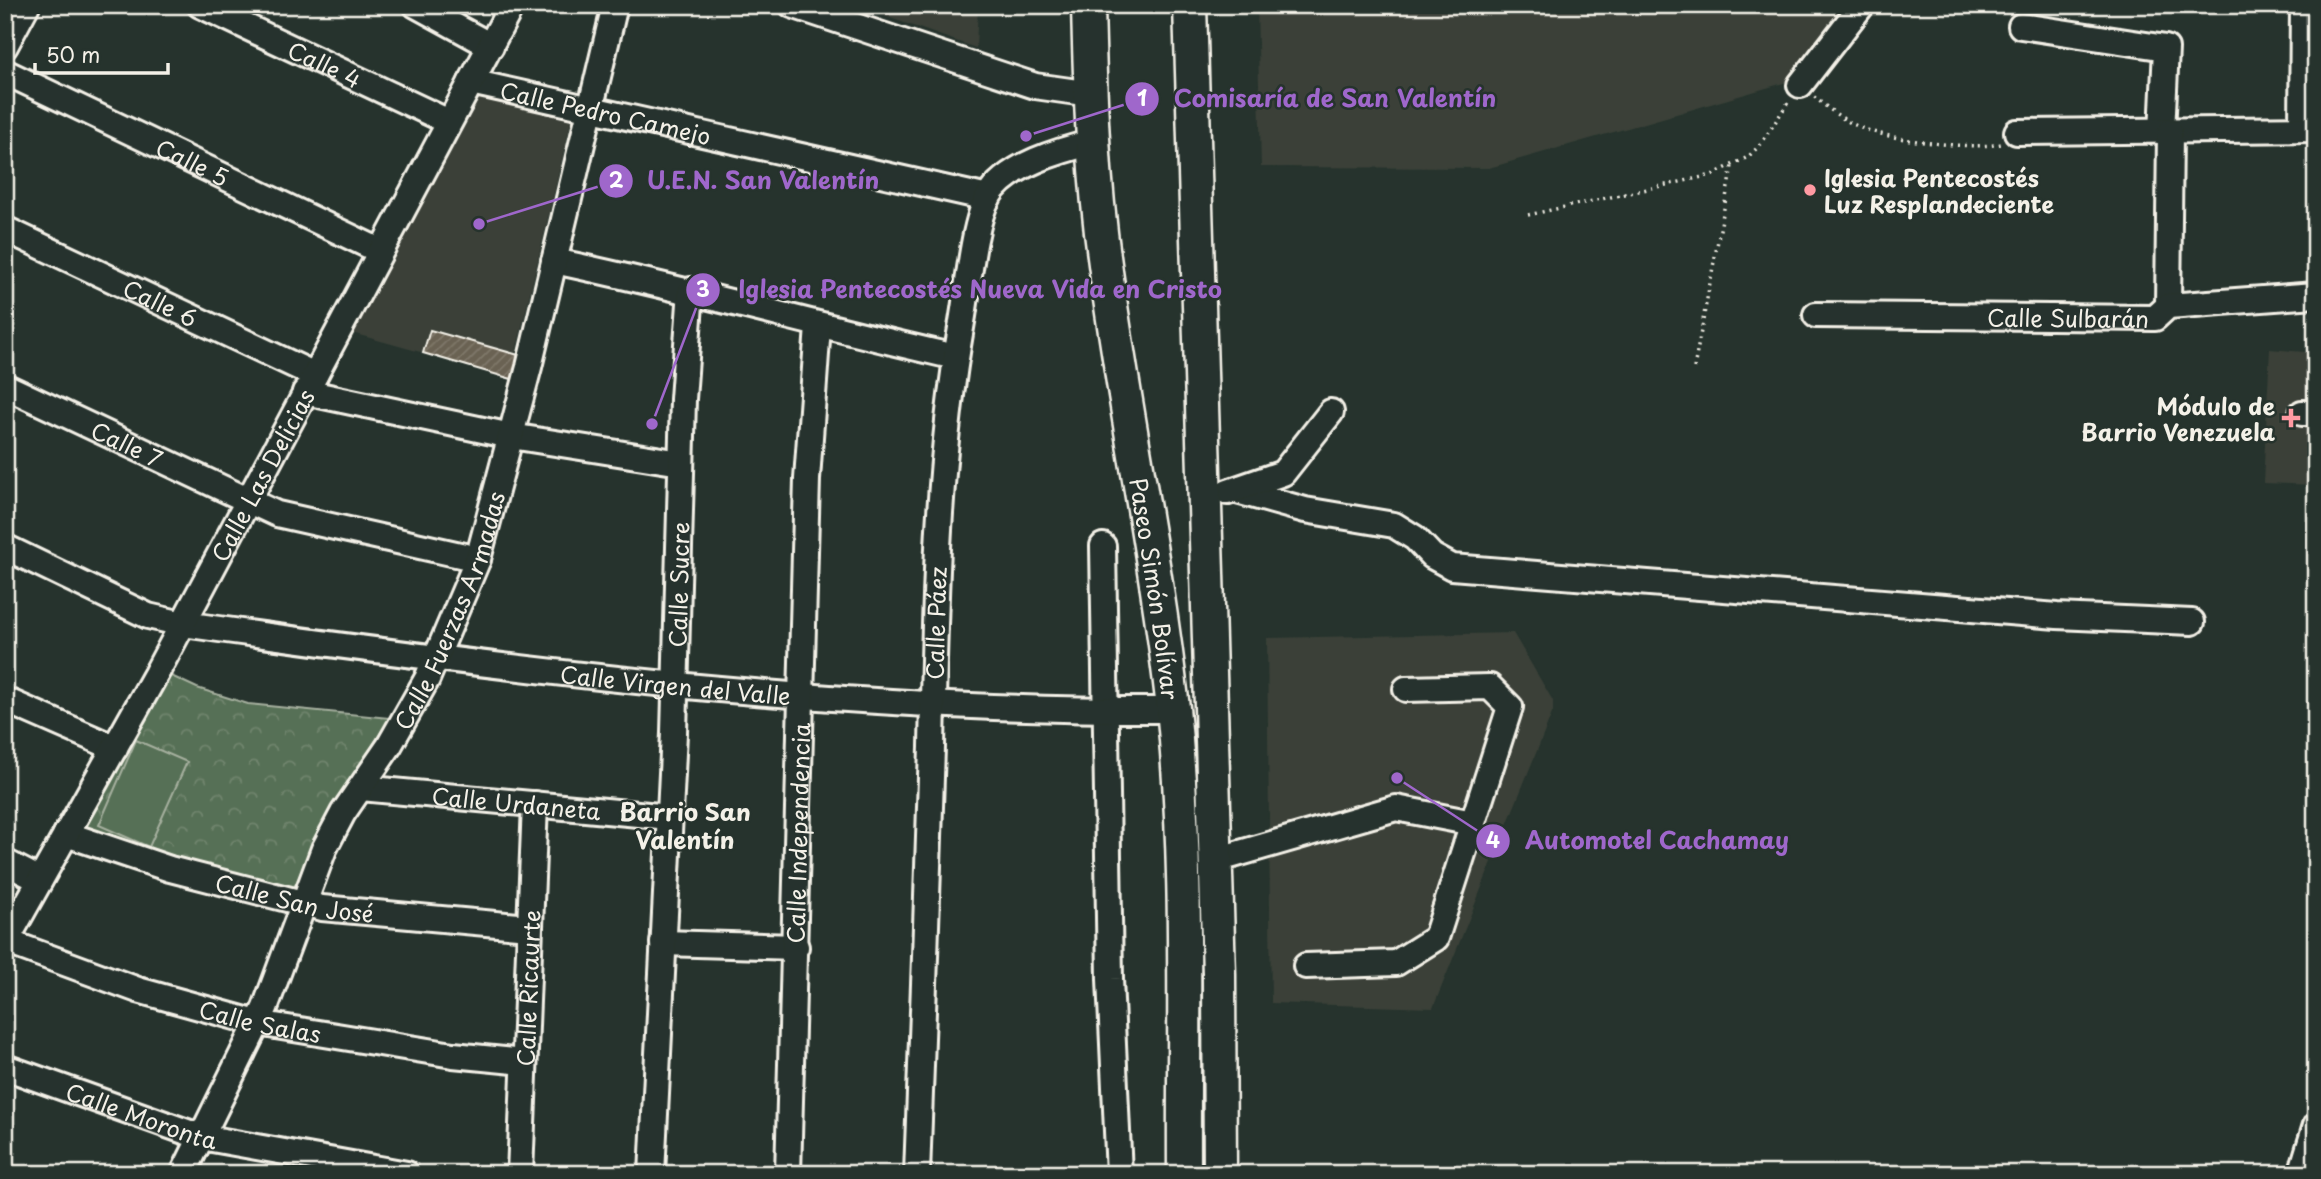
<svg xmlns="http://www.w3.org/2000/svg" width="2321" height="1179" font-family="'Playpen Sans',sans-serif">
  <defs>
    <pattern id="park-crowns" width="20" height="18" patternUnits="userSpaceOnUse" patternTransform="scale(1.75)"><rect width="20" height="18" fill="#577056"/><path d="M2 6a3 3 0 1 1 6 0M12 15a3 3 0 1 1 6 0" fill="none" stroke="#70856e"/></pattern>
    <pattern id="building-hatch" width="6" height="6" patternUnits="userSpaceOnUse" patternTransform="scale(1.75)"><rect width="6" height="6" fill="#6a6252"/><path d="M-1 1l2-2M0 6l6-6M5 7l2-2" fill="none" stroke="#80796b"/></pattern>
  </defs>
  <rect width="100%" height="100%" fill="#26332d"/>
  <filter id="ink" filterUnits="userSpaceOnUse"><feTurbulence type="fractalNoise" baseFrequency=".0143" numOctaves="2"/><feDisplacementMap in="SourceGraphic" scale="14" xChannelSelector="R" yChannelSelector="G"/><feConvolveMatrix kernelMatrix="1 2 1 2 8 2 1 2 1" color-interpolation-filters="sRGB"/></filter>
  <g filter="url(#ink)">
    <g fill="#3a4138">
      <path d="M 853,5 L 978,5 L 976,48 Z"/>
      <path d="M 1257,5 L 1849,5 L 1794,80 L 1489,168 L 1261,167 Z"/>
      <path d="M 480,92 L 573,114 L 510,377 L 352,333 Z"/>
      <path d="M 2270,349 L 2316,353 L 2316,485 L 2263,483 Z"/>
      <path d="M 1513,633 L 1553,701 L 1553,711 L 1433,1008 L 1271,1003 L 1267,638 Z"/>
    </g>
    <path fill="url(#park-crowns)" stroke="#a6b09f" stroke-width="2" d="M 167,674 L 197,688 L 248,704 L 390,718 L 324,822 L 293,890 L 166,858 L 84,830 Z"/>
    <path fill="#577056" stroke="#a6b09f" stroke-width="2" d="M 136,740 L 187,762 L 149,847 L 99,825 Z"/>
    <path fill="url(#building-hatch)" stroke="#f4f1e8" stroke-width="2" d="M 430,330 L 522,356 L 515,380 L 423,353 Z"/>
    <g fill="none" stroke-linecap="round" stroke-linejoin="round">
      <defs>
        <g id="minor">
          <path id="s1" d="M 200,5 L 449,122"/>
          <path d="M 416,5 L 491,46"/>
          <path d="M 792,5 L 1035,86 L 1091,94"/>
          <path d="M 2021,26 L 2166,48 L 2162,132"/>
          <path d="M 5,46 L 27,5"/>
          <path id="s2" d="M 5,72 L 380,251"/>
          <path id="s3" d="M 471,82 L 988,198"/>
          <path d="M 1800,85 L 1862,5"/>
          <path d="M 2302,129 L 2303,5"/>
          <path d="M 2017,132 L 2316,129"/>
          <path id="s4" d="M 5,229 L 315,375"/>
          <path d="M 554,261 C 689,289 822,327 956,357"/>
          <path d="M 2168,306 L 2170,132"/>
          <path id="s5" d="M 1816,315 L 2155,318 L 2168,306 L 2316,295"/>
          <path id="s6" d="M 5,386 L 277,514 L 478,559"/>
          <path d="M 305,392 L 511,436 L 681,463"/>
          <path d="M 2302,413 L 2316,413"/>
          <path d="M 1237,491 L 1305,510 L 1394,525 L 1415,538 L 1432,556 L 1452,567 L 2057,616 L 2192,622"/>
          <path d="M 1228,492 L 1283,473 L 1331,412"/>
          <path d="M 1103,546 L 1110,979 L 1119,1174"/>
          <path id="s7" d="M 5,547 L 148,616 L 183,624 C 511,670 841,712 1173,710"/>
          <path d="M 5,700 L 115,748"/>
          <path id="s8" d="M 361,788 L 670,817"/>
          <path id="s9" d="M 66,834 L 170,869 L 322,908 L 529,927"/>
          <path d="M 1216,860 L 1396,808 L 1473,823"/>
          <path d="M 5,862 L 40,880"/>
          <path id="s10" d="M 5,941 L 138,990 L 257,1023 L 453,1055 L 524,1062"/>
          <path id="s11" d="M 5,943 L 156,674 L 512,5"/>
          <path d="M 663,943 L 796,947"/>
          <path d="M 1306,966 L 1396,963 L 1436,938 L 1510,707 L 1490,687 L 1406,689"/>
          <path id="s12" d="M 5,1067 L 201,1137 L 407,1174"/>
          <path id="s13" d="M 183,1174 L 265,1008 L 324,849 L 343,813 L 389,746 L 427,679 L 478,559 L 529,367 L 615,5"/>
          <path id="s14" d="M 520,1174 L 535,804"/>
          <path id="s15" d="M 652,1174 L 674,733 L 683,399 L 691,290"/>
          <path id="s16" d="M 788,1174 L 807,479 L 818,326"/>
          <path id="s17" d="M 917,1174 C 922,1032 928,889 932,747 C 935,604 937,463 962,322 C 968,289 973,225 988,197 C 1006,165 1061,150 1094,142"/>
          <path d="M 2301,1174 L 2316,1125"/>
        </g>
        <g id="major">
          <path id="s18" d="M 1088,5 C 1090,92 1093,178 1105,264 C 1125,412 1156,559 1173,708 C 1189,862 1183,1019 1184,1174"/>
          <path d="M 1190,5 L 1219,974 L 1220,1174"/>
        </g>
      </defs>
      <use href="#minor" stroke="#f4f1e8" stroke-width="30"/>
      <use href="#major" stroke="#f4f1e8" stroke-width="37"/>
      <g stroke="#f4f1e8" stroke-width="3.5" stroke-dasharray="2 5" stroke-linecap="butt">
        <path d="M 1814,97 C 1827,107 1840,118 1855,125 C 1884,140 1969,150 2001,144"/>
        <path d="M 1528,215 L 1712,175 L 1748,157 L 1761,144 L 1789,101"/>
        <path d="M 1694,368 L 1732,166"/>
      </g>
      <use href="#minor" stroke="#26332d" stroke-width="24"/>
      <use href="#major" stroke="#26332d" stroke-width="32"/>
    </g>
  </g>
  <g fill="#ff9aa2" stroke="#26332d" stroke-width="2.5">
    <circle cx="1810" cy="190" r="7"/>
    <path d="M2287.5 407.5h7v7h7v7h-7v7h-7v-7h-7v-7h7z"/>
  </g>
  <g text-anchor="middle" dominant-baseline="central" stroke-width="5" stroke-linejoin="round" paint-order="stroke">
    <g font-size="23" fill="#f4f1e8" stroke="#26332d">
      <text stroke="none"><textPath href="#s1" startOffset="138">Calle 4</textPath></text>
      <text stroke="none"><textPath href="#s3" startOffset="138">Calle Pedro Camejo</textPath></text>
      <text stroke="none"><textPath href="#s2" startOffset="208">Calle 5</textPath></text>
      <text stroke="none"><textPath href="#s4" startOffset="172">Calle 6</textPath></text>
      <text stroke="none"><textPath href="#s5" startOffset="252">Calle Sulbarán</textPath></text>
      <text stroke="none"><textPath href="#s6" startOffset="135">Calle 7</textPath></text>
      <text stroke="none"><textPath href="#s11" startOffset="534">Calle Las Delicias</textPath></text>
      <text stroke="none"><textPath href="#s15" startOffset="590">Calle Sucre</textPath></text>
      <text stroke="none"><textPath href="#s18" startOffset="588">Paseo Simón Bolívar</textPath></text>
      <text stroke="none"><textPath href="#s13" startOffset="626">Calle Fuerzas Armadas</textPath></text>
      <text stroke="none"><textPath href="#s17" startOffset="551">Calle Páez</textPath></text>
      <text stroke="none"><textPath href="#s7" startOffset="691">Calle Virgen del Valle</textPath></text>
      <text stroke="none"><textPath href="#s8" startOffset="156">Calle Urdaneta</textPath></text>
      <text stroke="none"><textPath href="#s16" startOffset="341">Calle Independencia</textPath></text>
      <text stroke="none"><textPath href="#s9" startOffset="238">Calle San José</textPath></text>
      <text stroke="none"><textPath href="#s14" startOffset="186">Calle Ricaurte</textPath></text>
      <text stroke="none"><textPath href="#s10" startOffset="268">Calle Salas</textPath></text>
      <text stroke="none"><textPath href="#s12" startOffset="145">Calle Moronta</textPath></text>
    </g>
    <g font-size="23" font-weight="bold" fill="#f4f1e8" stroke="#26332d" text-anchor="start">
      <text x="1824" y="177">Iglesia Pentecostés<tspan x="1824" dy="26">Luz Resplandeciente</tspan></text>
      <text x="2275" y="405" text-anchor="end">Módulo de<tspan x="2275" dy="26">Barrio Venezuela</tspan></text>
    </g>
    <g font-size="24" font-weight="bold" fill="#f4f1e8" stroke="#26332d">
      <text x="685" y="811">Barrio San<tspan x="685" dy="28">Valentín</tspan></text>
    </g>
  </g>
  <path fill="none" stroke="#9f67cb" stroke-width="2.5" d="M1026 136L1142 99M479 224L616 181M652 424L703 290M1397 778L1493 841"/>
  <g fill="#9f67cb" stroke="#26332d" stroke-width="2.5">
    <circle cx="1026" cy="136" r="7"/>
    <circle cx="479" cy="224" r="7"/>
    <circle cx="652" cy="424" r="7"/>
    <circle cx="1397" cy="778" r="7"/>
    <circle cx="1142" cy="99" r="18"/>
    <circle cx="616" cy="181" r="18"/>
    <circle cx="703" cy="290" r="18"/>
    <circle cx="1493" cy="841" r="18"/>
  </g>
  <g font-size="21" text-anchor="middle" font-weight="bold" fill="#fff">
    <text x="1142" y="106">1</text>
    <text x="616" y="188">2</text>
    <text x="703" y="297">3</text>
    <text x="1493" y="848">4</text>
  </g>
  <g font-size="24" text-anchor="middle" font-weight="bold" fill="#9f67cb" stroke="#26332d" stroke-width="5" stroke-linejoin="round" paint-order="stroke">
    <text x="1335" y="107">Comisaría de San Valentín</text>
    <text x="763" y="189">U.E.N. San Valentín</text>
    <text x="980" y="298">Iglesia Pentecostés Nueva Vida en Cristo</text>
    <text x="1657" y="849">Automotel Cachamay</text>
  </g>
  <rect width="2321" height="1179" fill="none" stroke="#26332d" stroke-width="28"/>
  <rect x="14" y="14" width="2293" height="1151" fill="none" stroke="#f4f1e8" stroke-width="2.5" filter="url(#ink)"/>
  <path d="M35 63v10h133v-10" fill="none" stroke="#f4f1e8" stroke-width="3.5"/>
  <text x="46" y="63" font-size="21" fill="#f4f1e8" stroke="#26332d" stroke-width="5" paint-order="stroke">50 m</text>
</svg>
